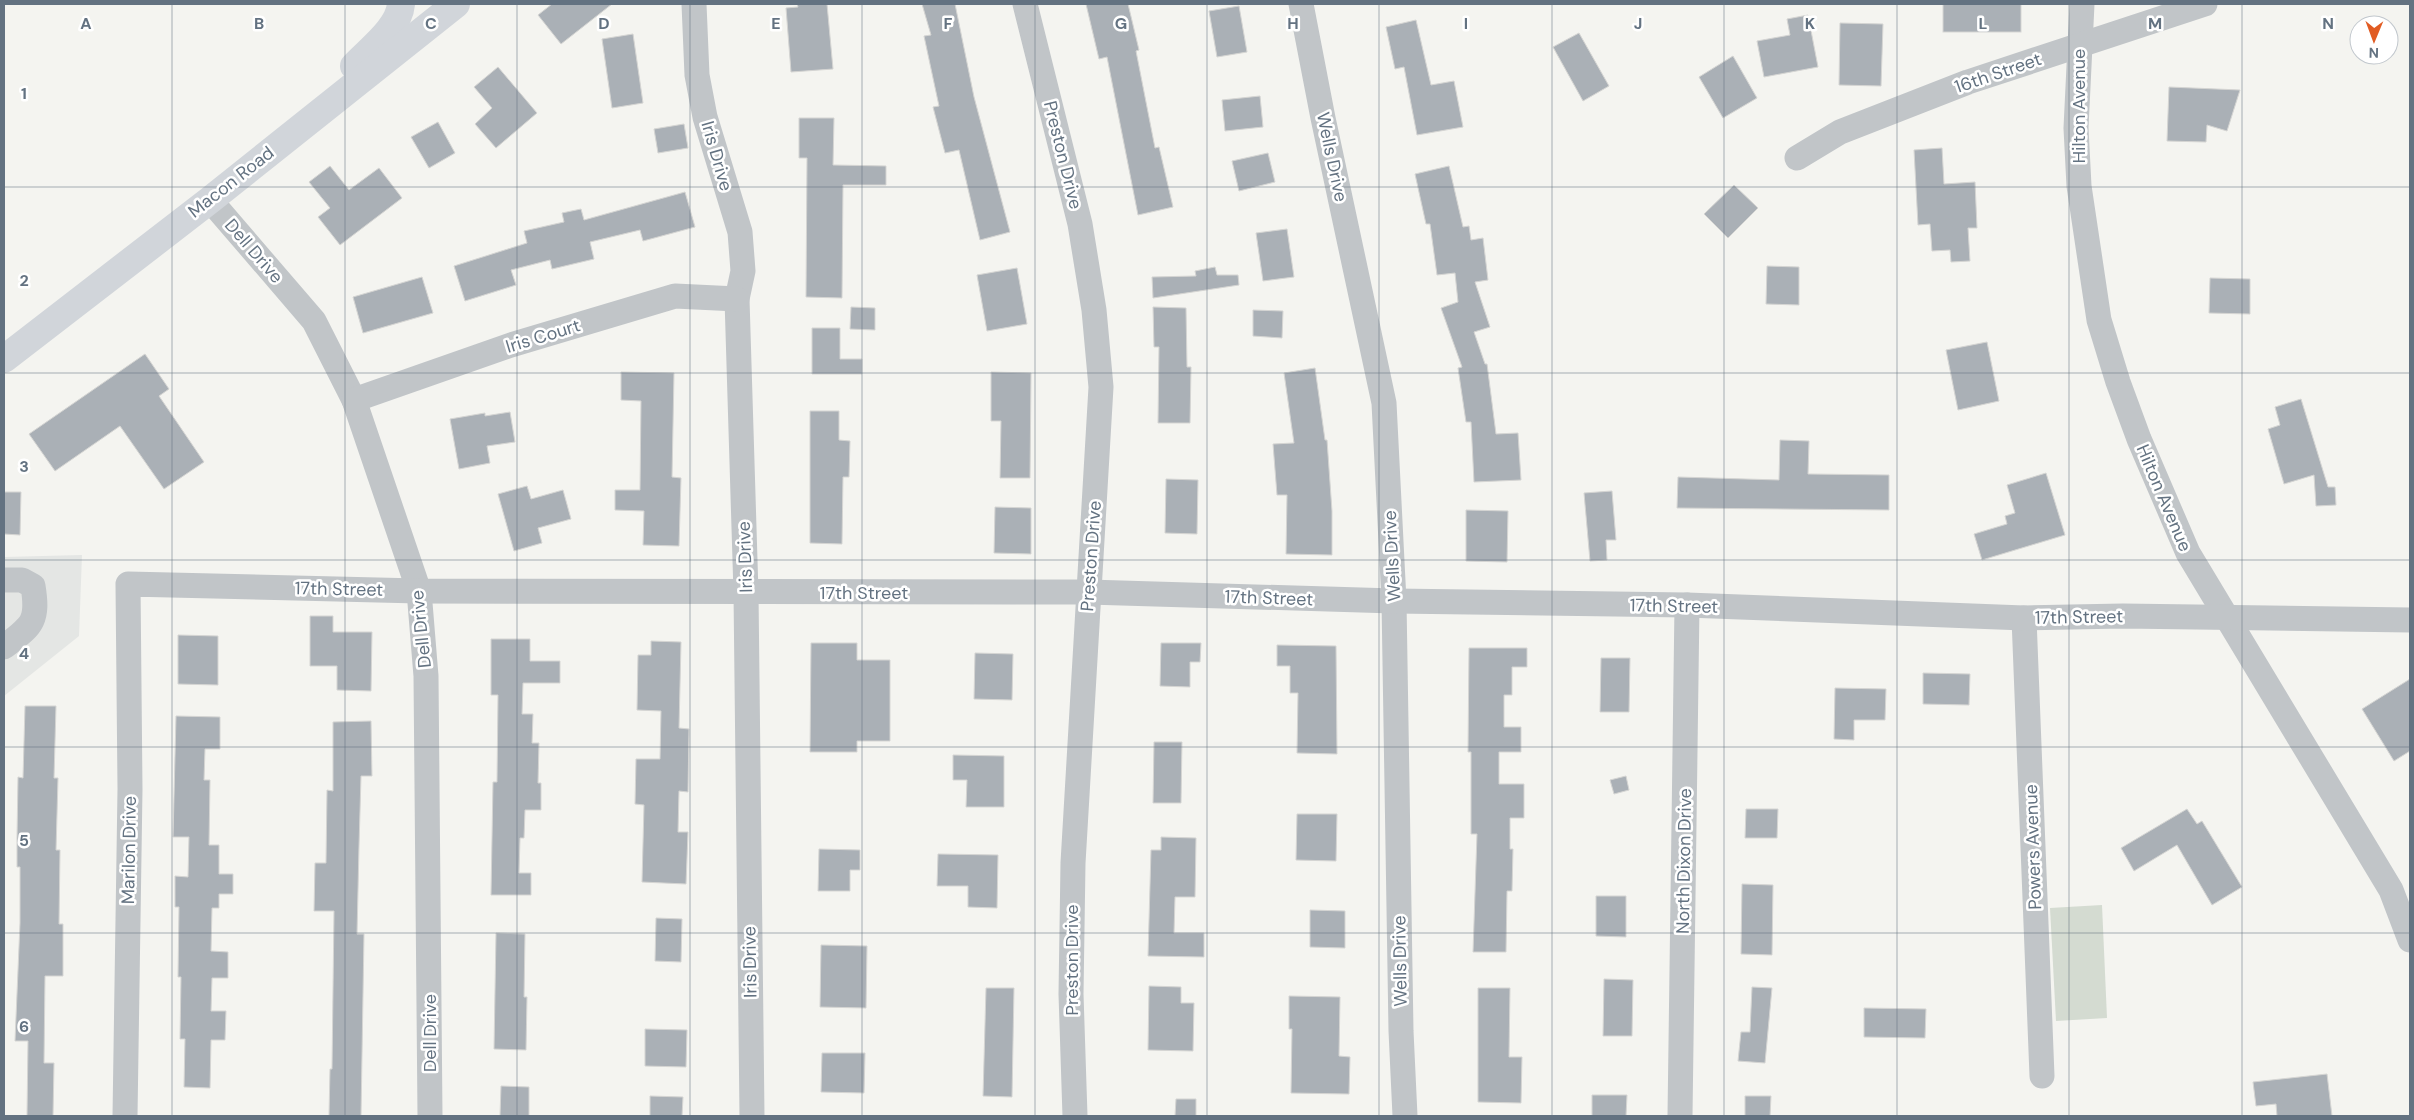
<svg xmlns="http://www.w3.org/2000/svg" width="2414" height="1120" font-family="'DM Sans',sans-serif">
  <rect width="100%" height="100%" fill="#f4f4f0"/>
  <path fill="#e4e6e4" d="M 82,555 L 79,636 L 4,696 L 4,557 Z"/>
  <path fill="#d4dbd1" d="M 2102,905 L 2107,1018 L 2056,1021 L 2050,908 Z"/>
  <g fill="#aab0b6" stroke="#d5d5d3">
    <path d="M 552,4 L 612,4 L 561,44 L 538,15 Z"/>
    <path d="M 797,4 L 827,4 L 833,69 L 791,72 L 786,8 L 798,7 Z"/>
    <path d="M 922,4 L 955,4 L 974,97 L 1010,232 L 980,240 L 959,150 L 945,153 L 933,107 L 939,106 L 924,36 L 931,35 Z"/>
    <path d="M 1086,4 L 1128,4 L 1139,50 L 1136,51 L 1155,148 L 1159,147 L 1173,207 L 1138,215 L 1107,57 L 1099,59 Z"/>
    <rect x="1943" y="4" width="78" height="28"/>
    <path d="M 1239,6 L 1247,52 L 1217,57 L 1209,11 Z"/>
    <path d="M 1808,15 L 1818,67 L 1764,77 L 1757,41 L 1790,35 L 1787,19 Z"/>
    <path d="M 1416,20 L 1431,85 L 1454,81 L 1463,127 L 1417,135 L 1404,67 L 1395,69 L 1386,27 Z"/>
    <path d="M 1840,23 L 1883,24 L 1881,86 L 1839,85 Z"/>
    <path d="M 1579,33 L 1609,86 L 1583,101 L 1553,47 Z"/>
    <path d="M 633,34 L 643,103 L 612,108 L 602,39 Z"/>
    <path d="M 1733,56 L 1757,98 L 1723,118 L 1699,77 Z"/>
    <path d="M 498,67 L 537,113 L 496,148 L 475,124 L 492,108 L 474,87 Z"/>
    <path d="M 2169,87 L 2240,90 L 2227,131 L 2207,125 L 2206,142 L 2167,141 Z"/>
    <path d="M 1260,96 L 1263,127 L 1225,131 L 1222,100 Z"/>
    <path d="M 799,118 L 834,118 L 833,165 L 886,166 L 886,185 L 843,185 L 842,298 L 806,297 L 807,158 L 799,158 Z"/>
    <path d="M 438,122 L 455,153 L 429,168 L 411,137 Z"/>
    <path d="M 684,124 L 688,148 L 658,153 L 654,129 Z"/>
    <path d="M 1942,148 L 1944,184 L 1975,182 L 1977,228 L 1968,228 L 1970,261 L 1951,262 L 1950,250 L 1932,251 L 1930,224 L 1918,225 L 1914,150 Z"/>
    <path d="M 1268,153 L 1275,182 L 1239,191 L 1232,161 Z"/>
    <path d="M 330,166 L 349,190 L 379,168 L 402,198 L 340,245 L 318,217 L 330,208 L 309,182 Z"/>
    <path d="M 1449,166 L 1463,227 L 1469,226 L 1471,240 L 1483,238 L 1488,280 L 1475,282 L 1490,327 L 1474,332 L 1485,364 L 1487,364 L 1496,434 L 1518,433 L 1521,480 L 1474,482 L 1471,422 L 1466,422 L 1458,368 L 1462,367 L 1441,308 L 1458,302 L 1455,273 L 1437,275 L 1430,224 L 1426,224 L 1415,174 Z"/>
    <path d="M 1734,185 L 1758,208 L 1728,238 L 1704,214 Z"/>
    <path d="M 685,192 L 695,227 L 643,241 L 640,230 L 590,242 L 594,259 L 552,269 L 550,260 L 511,270 L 516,285 L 465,301 L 454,266 L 527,243 L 524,231 L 564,222 L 562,213 L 581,209 L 584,220 Z"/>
    <path d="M 1287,229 L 1294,277 L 1263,281 L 1256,233 Z"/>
    <path d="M 1767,266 L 1799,267 L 1799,305 L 1766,304 Z"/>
    <path d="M 1215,267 L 1217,275 L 1238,275 L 1239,285 L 1153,298 L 1152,277 L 1196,276 L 1195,271 Z"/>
    <path d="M 1017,268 L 1027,324 L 987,331 L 977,275 Z"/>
    <path d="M 422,277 L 433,313 L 363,333 L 353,297 Z"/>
    <path d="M 2210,278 L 2250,279 L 2250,314 L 2209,313 Z"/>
    <path d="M 851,307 L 875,308 L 875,330 L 850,329 Z"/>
    <path d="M 1153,307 L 1186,308 L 1187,367 L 1191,367 L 1190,423 L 1158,423 L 1159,347 L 1154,347 Z"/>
    <path d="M 1253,310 L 1283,311 L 1282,338 L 1253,336 Z"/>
    <path d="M 812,328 L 840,328 L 840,359 L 862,359 L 862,374 L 812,374 Z"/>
    <path d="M 1987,342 L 1999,401 L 1958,410 L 1946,350 Z"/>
    <path d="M 145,354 L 169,389 L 159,396 L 204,462 L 164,489 L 120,426 L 55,471 L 29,434 Z"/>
    <path d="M 1315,368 L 1325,440 L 1327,440 L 1332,511 L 1332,555 L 1286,554 L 1287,495 L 1277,495 L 1273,444 L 1294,443 L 1284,373 Z"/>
    <path d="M 621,372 L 674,373 L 672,477 L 681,478 L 679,546 L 643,545 L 644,511 L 615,510 L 615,490 L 640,490 L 641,401 L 621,400 Z"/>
    <path d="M 991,372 L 1031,373 L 1030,478 L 1000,478 L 1001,421 L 991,421 Z"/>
    <path d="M 2301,399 L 2328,487 L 2335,487 L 2336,505 L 2316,506 L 2314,475 L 2284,484 L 2268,429 L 2280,425 L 2275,407 Z"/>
    <path d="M 810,411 L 839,411 L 839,440 L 850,441 L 849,477 L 843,477 L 842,544 L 810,543 Z"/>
    <path d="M 510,412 L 515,442 L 487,446 L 490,463 L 459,469 L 450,419 L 485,413 L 485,416 Z"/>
    <path d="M 1780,440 L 1809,441 L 1808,474 L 1889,475 L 1889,510 L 1677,508 L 1678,477 L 1779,480 Z"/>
    <path d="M 2046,473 L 2065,535 L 1982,560 L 1974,534 L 2007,524 L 2005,516 L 2015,513 L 2007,485 Z"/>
    <path d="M 1166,479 L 1198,480 L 1197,534 L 1165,533 Z"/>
    <path d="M 527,486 L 531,499 L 563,490 L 571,519 L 538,528 L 542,543 L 514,551 L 498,494 Z"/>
    <path d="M 1612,491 L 1616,540 L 1606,540 L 1607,560 L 1590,561 L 1584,493 Z"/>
    <path d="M 4,492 L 21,492 L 20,535 L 4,534 Z"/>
    <path d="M 995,507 L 1031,508 L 1031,554 L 994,553 Z"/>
    <path d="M 1466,510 L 1508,511 L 1507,562 L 1466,561 Z"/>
    <path d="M 310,616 L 333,616 L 333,632 L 372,632 L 371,691 L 337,690 L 337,666 L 310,666 Z"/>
    <path d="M 178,635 L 218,636 L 218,685 L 178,684 Z"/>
    <path d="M 491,639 L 530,639 L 530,661 L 560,661 L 560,683 L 523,683 L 522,714 L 533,714 L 532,743 L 539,743 L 538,783 L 541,783 L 541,810 L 525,810 L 524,838 L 520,838 L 519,873 L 531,873 L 531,895 L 491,895 L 493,782 L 497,782 L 498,695 L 491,695 Z"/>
    <path d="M 651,641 L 681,642 L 679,728 L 689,729 L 688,792 L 679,791 L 678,832 L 688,832 L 686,884 L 642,882 L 644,805 L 635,804 L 636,759 L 660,759 L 661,711 L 637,710 L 638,655 L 651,655 Z"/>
    <path d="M 811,643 L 857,643 L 857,660 L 890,660 L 890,741 L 857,741 L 857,752 L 810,752 Z"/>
    <path d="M 1161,643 L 1201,643 L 1200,662 L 1190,662 L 1190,687 L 1160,686 Z"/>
    <path d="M 1277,645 L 1336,646 L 1337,754 L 1297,753 L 1298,693 L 1290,693 L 1290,666 L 1277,666 Z"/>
    <path d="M 1469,648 L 1527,648 L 1527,667 L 1512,667 L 1512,695 L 1504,695 L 1504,727 L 1521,727 L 1521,752 L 1499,752 L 1499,784 L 1524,784 L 1524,818 L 1510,818 L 1510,849 L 1513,849 L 1512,891 L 1507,891 L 1506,952 L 1473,952 L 1477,834 L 1471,834 L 1471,752 L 1468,752 Z"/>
    <path d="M 975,653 L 1013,654 L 1012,700 L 974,699 Z"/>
    <path d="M 1601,658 L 1630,658 L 1629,712 L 1600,712 Z"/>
    <path d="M 1923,673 L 1970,674 L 1969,705 L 1923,704 Z"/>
    <path d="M 2410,679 L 2410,751 L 2394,761 L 2362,709 Z"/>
    <path d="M 1835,688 L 1886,689 L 1885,720 L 1854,720 L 1854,740 L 1834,739 Z"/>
    <path d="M 25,706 L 56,706 L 54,778 L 58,778 L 56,850 L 60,850 L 59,924 L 63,924 L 63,976 L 45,976 L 44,1063 L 54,1063 L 53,1116 L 27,1116 L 28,1041 L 15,1041 L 20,923 L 20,867 L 17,867 L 17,838 L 18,777 L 23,778 Z"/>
    <path d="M 176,716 L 220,717 L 220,749 L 205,749 L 204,780 L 210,780 L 209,845 L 219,845 L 219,874 L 233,874 L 233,894 L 219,894 L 219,908 L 212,908 L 211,951 L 228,952 L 228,978 L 212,978 L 211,1011 L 226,1011 L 225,1040 L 211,1040 L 210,1088 L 184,1087 L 185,1039 L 180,1039 L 181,977 L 178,977 L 179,907 L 175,907 L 175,876 L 188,877 L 189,837 L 173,837 Z"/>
    <path d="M 371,721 L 372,776 L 361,776 L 359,846 L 357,934 L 364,934 L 361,1116 L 329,1116 L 330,1069 L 332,1069 L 334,911 L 314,911 L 315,863 L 326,863 L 327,790 L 333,791 L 333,722 Z"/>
    <path d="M 1154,742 L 1182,742 L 1181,803 L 1153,803 Z"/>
    <path d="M 953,755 L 1004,756 L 1004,807 L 966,807 L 967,780 L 953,780 Z"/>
    <path d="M 1626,776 L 1629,790 L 1614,794 L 1610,780 Z"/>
    <path d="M 1746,809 L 1778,809 L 1777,838 L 1745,838 Z"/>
    <path d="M 2187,809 L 2197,824 L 2202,821 L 2242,887 L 2212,905 L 2177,845 L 2134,871 L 2121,848 Z"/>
    <path d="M 1297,814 L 1337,814 L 1336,861 L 1296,860 Z"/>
    <path d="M 1161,837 L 1196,838 L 1195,897 L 1175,897 L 1174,933 L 1204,933 L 1204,957 L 1148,956 L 1151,850 L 1161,850 Z"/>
    <path d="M 819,849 L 860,850 L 860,870 L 850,870 L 850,891 L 818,891 Z"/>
    <path d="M 938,854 L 998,855 L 997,908 L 968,907 L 968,886 L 937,886 Z"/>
    <path d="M 1742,884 L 1773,885 L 1772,955 L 1741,954 Z"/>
    <path d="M 1596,896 L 1626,896 L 1626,937 L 1596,936 Z"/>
    <path d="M 1310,910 L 1345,911 L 1345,948 L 1310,947 Z"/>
    <path d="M 656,918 L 682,919 L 681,962 L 655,961 Z"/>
    <path d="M 496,933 L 525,934 L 524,997 L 527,997 L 526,1050 L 494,1049 Z"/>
    <path d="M 821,945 L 867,946 L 866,1008 L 820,1007 Z"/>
    <path d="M 1604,979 L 1633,980 L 1632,1036 L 1603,1036 Z"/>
    <path d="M 1149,986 L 1181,987 L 1181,1003 L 1194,1003 L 1193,1051 L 1148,1050 Z"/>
    <path d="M 1752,987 L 1772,988 L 1765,1063 L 1738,1061 L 1741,1032 L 1750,1032 Z"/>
    <path d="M 986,988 L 1014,988 L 1012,1097 L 983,1096 Z"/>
    <path d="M 1478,988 L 1510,988 L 1509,1057 L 1522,1057 L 1521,1103 L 1478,1102 Z"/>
    <path d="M 1289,996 L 1340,997 L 1339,1056 L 1350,1057 L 1349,1094 L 1291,1093 L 1292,1029 L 1289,1029 Z"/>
    <path d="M 1864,1008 L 1926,1009 L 1925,1038 L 1864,1037 Z"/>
    <path d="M 645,1029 L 687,1030 L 686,1067 L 645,1066 Z"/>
    <path d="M 822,1053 L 865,1053 L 864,1093 L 821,1092 Z"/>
    <path d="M 2327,1074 L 2332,1116 L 2277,1116 L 2276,1104 L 2256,1106 L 2253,1082 Z"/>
    <path d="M 501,1086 L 529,1087 L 529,1116 L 500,1116 Z"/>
    <path d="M 1592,1095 L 1627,1095 L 1626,1116 L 1592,1116 Z"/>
    <path d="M 650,1096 L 683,1097 L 682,1116 L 650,1116 Z"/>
    <path d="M 1745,1096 L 1771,1096 L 1770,1116 L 1745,1116 Z"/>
    <path d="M 1176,1099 L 1196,1099 L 1196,1116 L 1175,1116 Z"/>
  </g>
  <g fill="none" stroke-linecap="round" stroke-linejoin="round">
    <g stroke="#c1c5c8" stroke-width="25">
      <path d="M 694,4 L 697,75 L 705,117 L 740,232 L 743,271 L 737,299 L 746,593 L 752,1116"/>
      <path d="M 1025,4 L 1080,224 L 1094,310 L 1101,387 L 1073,863 L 1071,994 L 1075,1116"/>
      <path d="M 1301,4 L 1323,118 L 1384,403 L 1394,601 L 1401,1031 L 1405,1116"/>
      <path d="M 2082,4 L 2076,128 L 2079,186 L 2099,320 L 2118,382 L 2139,439 L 2188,553 L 2391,890 L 2410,940"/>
      <path d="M 1797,158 L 1840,132 L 1968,82 L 2205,4"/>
      <path d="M 210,200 L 314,321 L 354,400 L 419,591 L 426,676 L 430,1116"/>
      <path d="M 354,400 L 511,345 L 675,296 L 737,299"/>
      <path d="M 4,580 L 22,580 L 33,586 C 39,623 31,626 4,647"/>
      <path d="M 2024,618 L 2042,1076"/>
      <path d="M 125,1116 L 130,789 L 128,584 L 419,591 L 1088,592 L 1394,601 L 1687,605 L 2024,618 L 2123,616 L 2410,620"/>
      <path d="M 1680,1116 L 1687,605"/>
    </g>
    <g stroke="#d1d5da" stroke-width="28">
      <path d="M 354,66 C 370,49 399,28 401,4"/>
      <path d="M 4,359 L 210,200 L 456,4"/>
    </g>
  </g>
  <path fill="none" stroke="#637281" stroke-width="1" stroke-opacity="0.55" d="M 172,4 L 172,1116M 345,4 L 345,1116M 517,4 L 517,1116M 690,4 L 690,1116M 862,4 L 862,1116M 1035,4 L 1035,1116M 1207,4 L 1207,1116M 1379,4 L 1379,1116M 1552,4 L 1552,1116M 1724,4 L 1724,1116M 1897,4 L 1897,1116M 2069,4 L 2069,1116M 2242,4 L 2242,1116M 4,187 L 2410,187M 4,373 L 2410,373M 4,560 L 2410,560M 4,747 L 2410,747M 4,933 L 2410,933"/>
  <g text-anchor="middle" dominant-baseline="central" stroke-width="5" stroke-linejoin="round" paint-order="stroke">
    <g font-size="18" fill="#637281" stroke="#fff">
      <text transform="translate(1998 73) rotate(-19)">16th Street</text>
      <text transform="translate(2079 106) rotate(-90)">Hilton Avenue</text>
      <text transform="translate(1063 155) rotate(76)">Preston Drive</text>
      <text transform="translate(717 156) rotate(74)">Iris Drive</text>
      <text transform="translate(1332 157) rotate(78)">Wells Drive</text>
      <text transform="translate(231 182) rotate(-38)">Macon Road</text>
      <text transform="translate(254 251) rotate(49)">Dell Drive</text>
      <text transform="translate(543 336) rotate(-17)">Iris Court</text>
      <text transform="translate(2164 498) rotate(67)">Hilton Avenue</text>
      <text transform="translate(1091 556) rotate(-86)">Preston Drive</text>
      <text transform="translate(1392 556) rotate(-93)">Wells Drive</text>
      <text transform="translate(745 557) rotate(-92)">Iris Drive</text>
      <text transform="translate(339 589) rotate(1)">17th Street</text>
      <text x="864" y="593">17th Street</text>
      <text transform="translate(1269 598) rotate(2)">17th Street</text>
      <text transform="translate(1674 606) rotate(1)">17th Street</text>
      <text transform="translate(2079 617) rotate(-1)">17th Street</text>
      <text transform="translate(421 629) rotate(-96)">Dell Drive</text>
      <text transform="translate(2033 847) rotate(-92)">Powers Avenue</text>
      <text transform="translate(129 850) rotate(-89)">Marilon Drive</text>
      <text transform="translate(1684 861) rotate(-89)">North Dixon Drive</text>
      <text transform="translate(1072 960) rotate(-90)">Preston Drive</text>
      <text transform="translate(1400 961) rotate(-91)">Wells Drive</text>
      <text transform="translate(750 962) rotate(-91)">Iris Drive</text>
      <text transform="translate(430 1033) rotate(-90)">Dell Drive</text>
    </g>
  </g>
  <g font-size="16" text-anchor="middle" font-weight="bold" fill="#637281" stroke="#fff" stroke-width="5" stroke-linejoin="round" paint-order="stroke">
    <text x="86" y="29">A</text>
    <text x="259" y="29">B</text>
    <text x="431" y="29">C</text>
    <text x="604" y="29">D</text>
    <text x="776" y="29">E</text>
    <text x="948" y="29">F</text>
    <text x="1121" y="29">G</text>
    <text x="1293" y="29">H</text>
    <text x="1466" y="29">I</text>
    <text x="1638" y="29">J</text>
    <text x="1810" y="29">K</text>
    <text x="1983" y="29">L</text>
    <text x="2155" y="29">M</text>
    <text x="2328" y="29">N</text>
    <text x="24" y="99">1</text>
    <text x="24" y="286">2</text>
    <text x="24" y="472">3</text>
    <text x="24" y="659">4</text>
    <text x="24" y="846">5</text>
    <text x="24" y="1032">6</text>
  </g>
  <rect width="2414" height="1120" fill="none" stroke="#637281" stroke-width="10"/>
  <g transform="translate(2374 40) rotate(181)"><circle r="24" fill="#ffffff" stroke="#c1c7cd"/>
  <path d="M0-4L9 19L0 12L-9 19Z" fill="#e15c23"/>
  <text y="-8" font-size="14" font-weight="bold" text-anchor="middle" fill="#637281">N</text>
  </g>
</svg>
